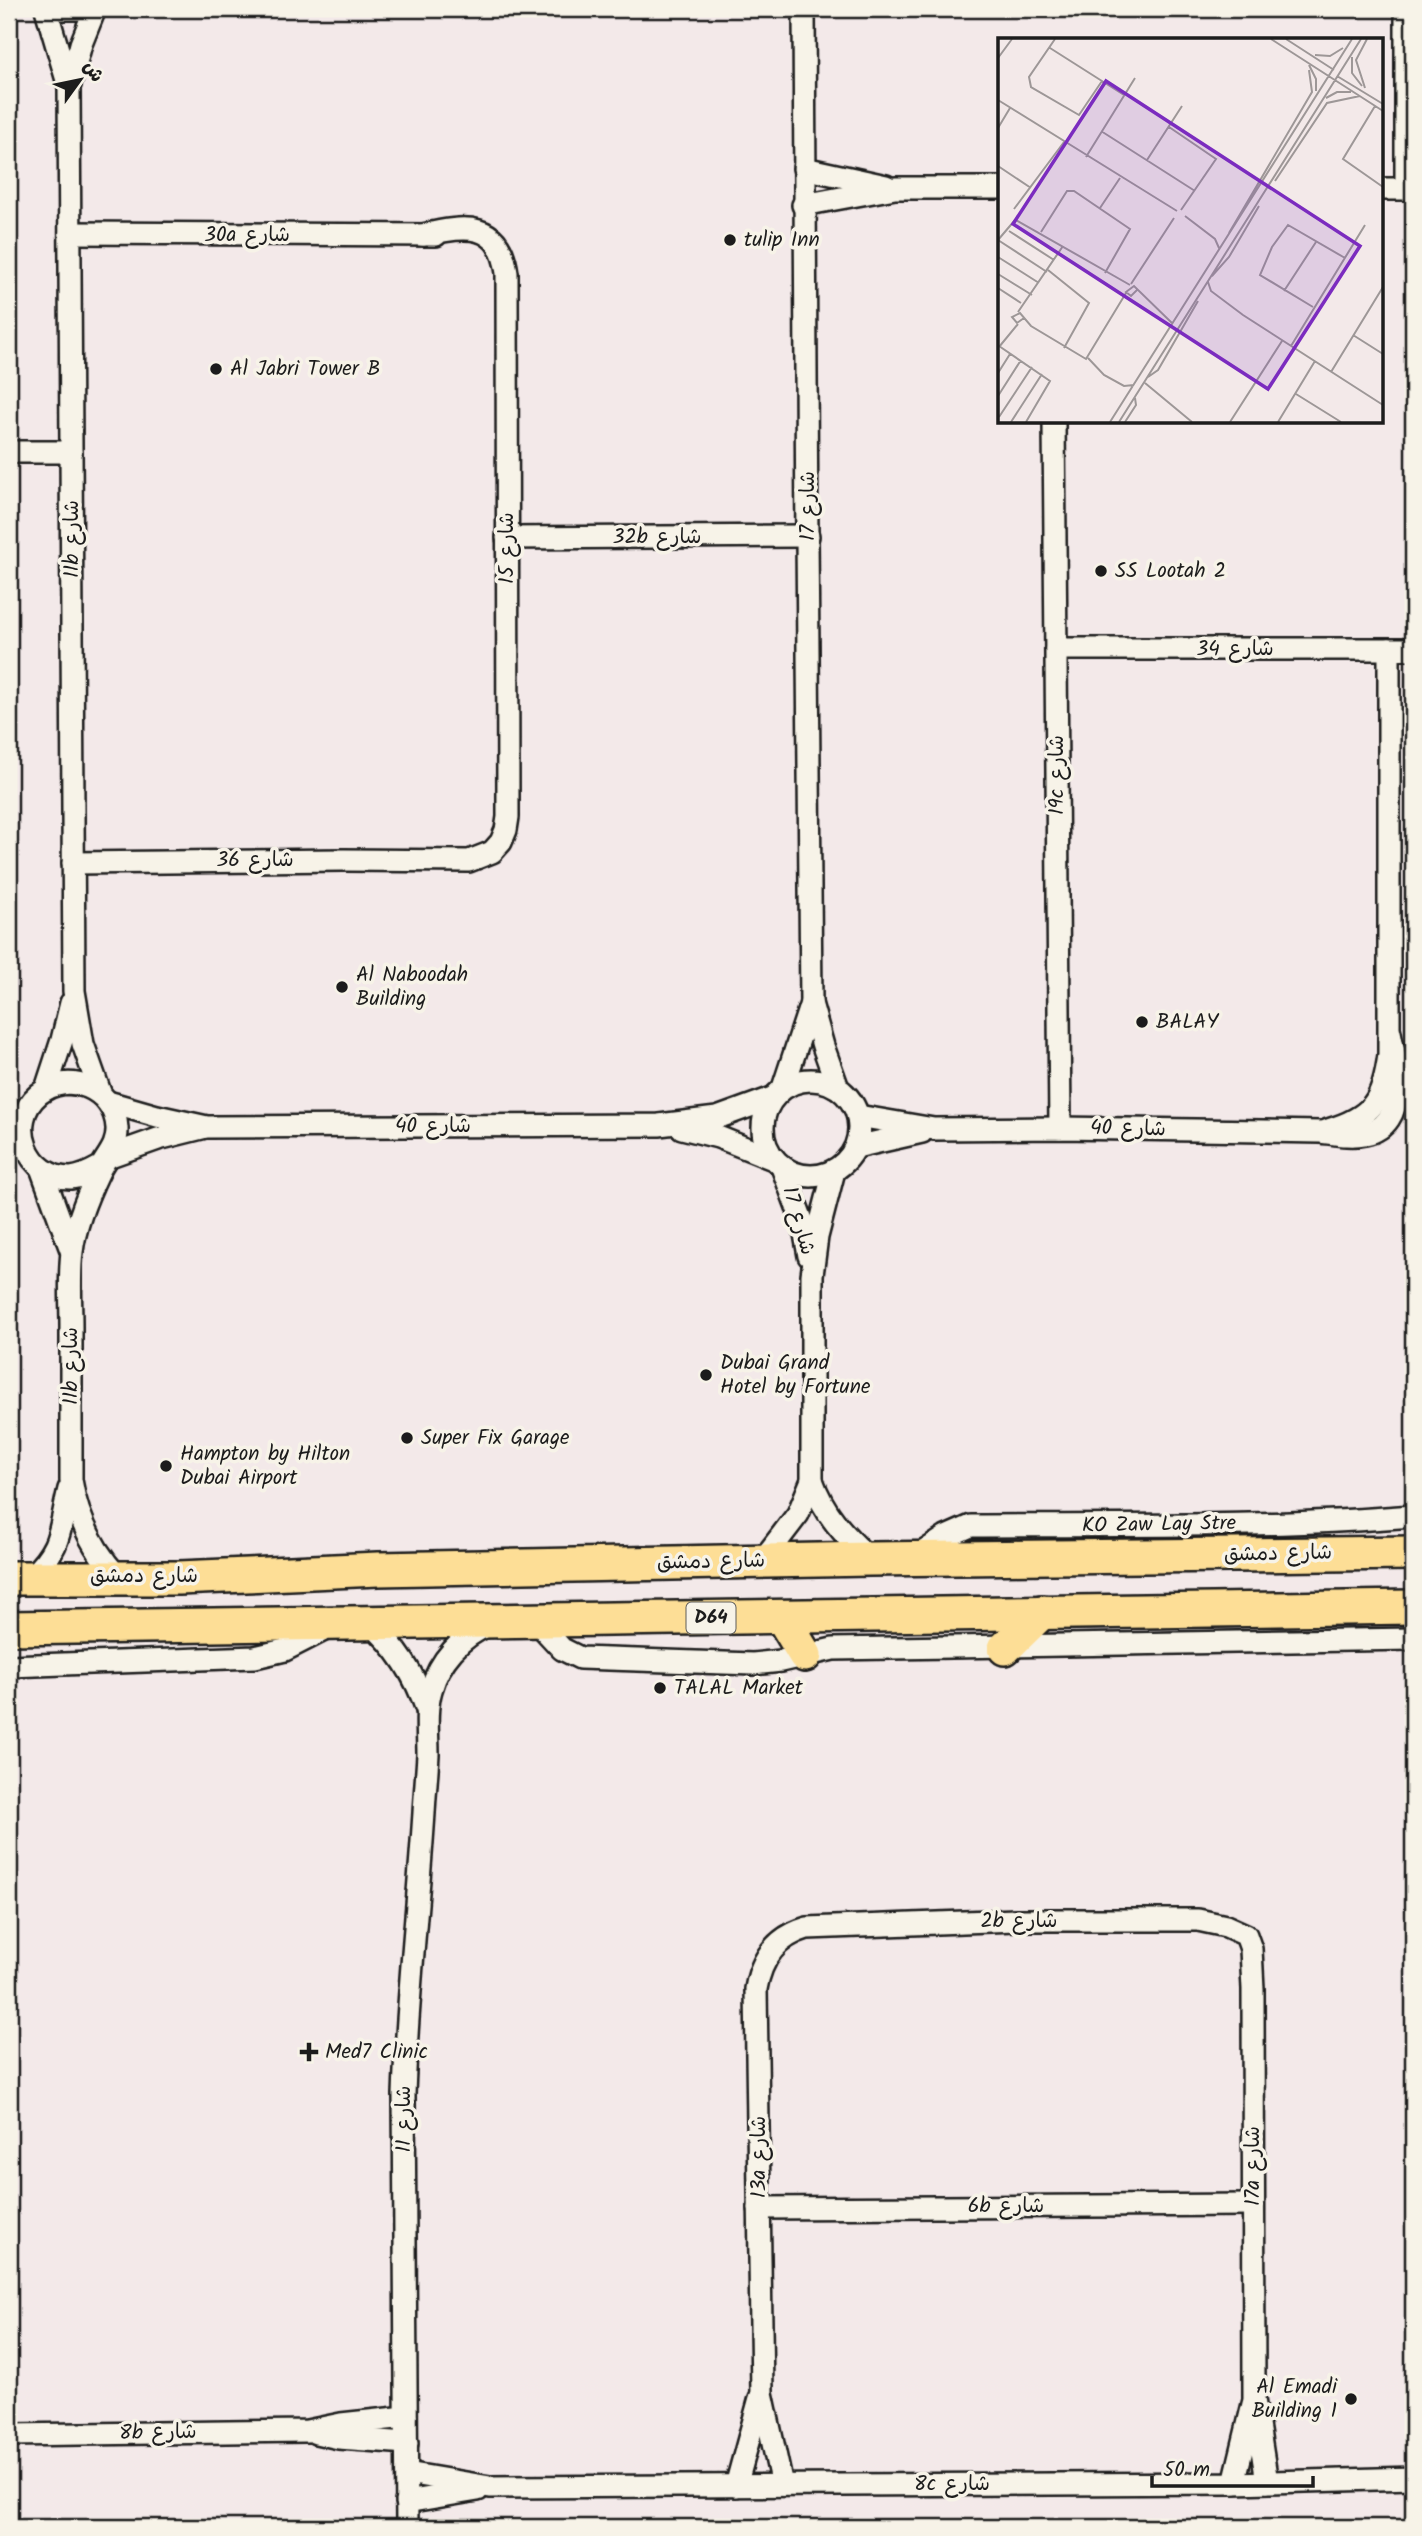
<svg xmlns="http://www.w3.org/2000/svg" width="1422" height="2536" font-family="Kalam,'Playpen Sans Arabic',sans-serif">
  <rect width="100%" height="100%" fill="#f3e9e9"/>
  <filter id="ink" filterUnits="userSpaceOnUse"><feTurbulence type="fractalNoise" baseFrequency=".0143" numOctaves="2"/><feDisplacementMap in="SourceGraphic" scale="14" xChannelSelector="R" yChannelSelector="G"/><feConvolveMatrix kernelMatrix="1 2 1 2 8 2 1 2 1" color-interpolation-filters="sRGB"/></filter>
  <g filter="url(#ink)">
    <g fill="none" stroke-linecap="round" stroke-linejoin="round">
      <defs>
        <g id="street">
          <path d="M 46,9 L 69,87 L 74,991 L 83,1044 L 101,1095"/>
          <path d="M 60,9 L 81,9"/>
          <path d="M 804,9 C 806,340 807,672 811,1003 L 823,1046 L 838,1088"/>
          <path d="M 1406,9 L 1406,189"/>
          <path d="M 70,85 L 81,44 L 95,9"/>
          <path d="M 804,168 L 886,186"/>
          <path d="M 1382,189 L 1413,189"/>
          <path d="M 803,205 L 895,188 L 1000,188"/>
          <path d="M 70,233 L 436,235"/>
          <path d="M 1054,422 L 1060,1128"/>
          <path d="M 9,452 L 71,452"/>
          <path d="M 507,538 L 808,536"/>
          <path d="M 1056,649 L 1413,649"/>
          <path d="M 73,863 L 344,860 L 469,861 L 492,852 L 501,842 L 506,830 L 508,817 L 507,273 C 500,221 466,225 423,235"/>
          <circle cx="811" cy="1128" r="48"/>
          <path d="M 783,1088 L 811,1003"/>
          <path d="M 46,1089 L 62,1040 L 71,1003"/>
          <path d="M 108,1102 L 157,1116 L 207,1127 L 659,1125 L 717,1118 L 772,1098"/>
          <path d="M 858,1116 L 934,1129 L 1060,1128 L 1321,1132 C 1336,1134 1350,1137 1365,1134 C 1410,1125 1397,1063 1390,1032"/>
          <path d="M 682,1128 L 718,1137 L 773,1159"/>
          <path d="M 1328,1130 C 1373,1117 1383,1100 1389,1055 L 1389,649"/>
          <path d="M 856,1147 L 922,1132"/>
          <path d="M 110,1156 L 158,1139 L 202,1128"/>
          <path d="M 100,1167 C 91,1172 82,1177 71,1178 C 28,1179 5,1122 39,1094 C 68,1070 115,1089 117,1128 C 118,1147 106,1156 99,1171 C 87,1196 75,1224 72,1252 C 69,1276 71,1302 71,1326 C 71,1377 71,1429 71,1480 C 77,1518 92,1548 117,1576"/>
          <path d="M 782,1167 L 803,1223 L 809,1256"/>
          <path d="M 41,1168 L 71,1250"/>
          <path d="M 812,1480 C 824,1514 844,1535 870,1559"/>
          <path d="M 916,1557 L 946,1537 L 971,1526 C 1118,1525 1266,1528 1413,1516"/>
          <path d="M 762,1561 L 798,1514 L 812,1480 L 812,1275 L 817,1237 L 834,1171"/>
          <path d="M 30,1577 C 63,1547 59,1529 69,1489"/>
          <path d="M 536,1621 L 562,1649 L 580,1658 L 753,1664 L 781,1661 L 833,1649 L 1413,1639"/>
          <path d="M 370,1623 C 397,1647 415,1674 427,1710"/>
          <path d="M 9,1666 L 255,1657 L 285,1650 L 332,1626"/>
          <path d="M 759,2208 L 1253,2205"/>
          <path d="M 316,2433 L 339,2438 L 407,2443"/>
          <path d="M 9,2435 L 307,2431 L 341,2424 L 406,2417"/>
          <path d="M 407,2473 L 490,2487 L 1234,2483 L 1413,2478"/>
          <path d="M 1234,2483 L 1253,2404"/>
          <path d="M 782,2485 L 762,2393 L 756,1989 C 761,1959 776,1937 807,1928 L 1016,1920 L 1198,1920 L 1226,1926 L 1246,1935 L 1251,1949 L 1253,1989 L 1254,2399 L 1267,2482"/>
          <path d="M 736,2486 L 760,2398"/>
          <path d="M 406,2502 L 478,2490"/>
          <path d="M 407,2527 L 404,2095 C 407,2000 418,1907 424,1813 C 425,1793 427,1774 428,1754 C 428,1733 425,1711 431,1690 C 439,1661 461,1636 489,1625"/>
        </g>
        <g id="primary">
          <path d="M 9,1578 L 179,1578 L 378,1569 L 870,1559 L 1413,1553"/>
          <path d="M 782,1617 L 805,1655"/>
          <path d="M 9,1628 L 1413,1607"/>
          <path d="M 1005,1648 L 1042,1612"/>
        </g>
      </defs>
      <use href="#street" stroke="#1c1c1c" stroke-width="26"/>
      <use href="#primary" stroke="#1c1c1c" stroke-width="38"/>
      <use href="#street" stroke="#f7f3e8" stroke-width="21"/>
      <use href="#primary" stroke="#fdde96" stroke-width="33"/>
    </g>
  </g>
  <g fill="#1c1c1c" stroke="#f7f3e8" stroke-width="2.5">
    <circle cx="730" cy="240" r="7"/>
    <circle cx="216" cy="369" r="7"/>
    <circle cx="1101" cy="571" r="7"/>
    <circle cx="342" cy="987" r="7"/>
    <circle cx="1142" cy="1022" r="7"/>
    <circle cx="706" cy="1375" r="7"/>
    <circle cx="407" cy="1438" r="7"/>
    <circle cx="166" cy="1466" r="7"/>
    <circle cx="660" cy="1688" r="7"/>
    <path d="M305.5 2041.5h7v7h7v7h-7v7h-7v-7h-7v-7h7z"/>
    <circle cx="1351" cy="2399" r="7"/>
  </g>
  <g text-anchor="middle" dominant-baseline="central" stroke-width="7" stroke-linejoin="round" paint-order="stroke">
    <rect fill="#f7f3e8" stroke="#5e5c59" stroke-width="2" x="686.5" y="1602.5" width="49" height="31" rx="5"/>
    <g font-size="19" font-weight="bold" fill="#1c1c1c">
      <text x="711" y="1618">D64</text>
    </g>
    <g font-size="21" fill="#1c1c1c" stroke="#f7f3e8">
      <text x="247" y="235">30a شارع</text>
      <text transform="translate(808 506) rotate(-90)">شارع 17</text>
      <text x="657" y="537">32b شارع</text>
      <text transform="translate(72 539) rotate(-90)">11b شارع</text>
      <text transform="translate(507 548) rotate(-90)">شارع 15</text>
      <text x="1235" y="649">شارع 34</text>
      <text transform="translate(1057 775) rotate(-90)">19c شارع</text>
      <text x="255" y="860">شارع 36</text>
      <text x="433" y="1126">شارع 40</text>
      <text transform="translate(1128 1129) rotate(1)">شارع 40</text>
      <text transform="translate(798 1221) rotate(74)">شارع 17</text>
      <text transform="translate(71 1366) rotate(-90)">11b شارع</text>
      <text transform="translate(1159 1525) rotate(-1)">KO Zaw Lay Stre</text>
      <text transform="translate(1278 1554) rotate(-1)">شارع دمشق</text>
      <text transform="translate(711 1562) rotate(-1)">شارع دمشق</text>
      <text x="144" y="1576">شارع دمشق</text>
      <text x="1019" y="1921">2b شارع</text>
      <text transform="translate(404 2119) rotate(-90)">شارع 11</text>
      <text transform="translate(759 2157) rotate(-90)">13a شارع</text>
      <text transform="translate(1253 2166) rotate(-90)">17a شارع</text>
      <text x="1006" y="2206">6b شارع</text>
      <text transform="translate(158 2433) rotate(-1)">8b شارع</text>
      <text x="952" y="2484">8c شارع</text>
    </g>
    <g font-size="21" fill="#1c1c1c" stroke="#f7f3e8" text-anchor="start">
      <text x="744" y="240">tulip Inn</text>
      <text x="230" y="369">Al Jabri Tower B</text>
      <text x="1115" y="571">SS Lootah 2</text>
      <text x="356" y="975">Al Naboodah<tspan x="356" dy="24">Building</tspan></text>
      <text x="1156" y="1022">BALAY</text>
      <text x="720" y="1363">Dubai Grand<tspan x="720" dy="24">Hotel by Fortune</tspan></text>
      <text x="421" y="1438">Super Fix Garage</text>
      <text x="180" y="1454">Hampton by Hilton<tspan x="180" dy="24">Dubai Airport</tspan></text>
      <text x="674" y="1688">TALAL Market</text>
      <text x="325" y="2052">Med7 Clinic</text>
      <text x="1337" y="2387" text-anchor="end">Al Emadi<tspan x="1337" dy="24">Building 1</tspan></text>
    </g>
  </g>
  <g transform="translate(998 38)">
    <rect width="385" height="385" fill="#f3e9e9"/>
    <path fill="none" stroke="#9d9797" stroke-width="2" d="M 57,1 L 31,39 L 33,49 L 81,77 L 104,43M 273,1 L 385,73M 288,1 L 336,32M 52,10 L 126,57M 317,17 L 332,18 L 345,10M 354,19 L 354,35 L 364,48M 0,20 L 14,1M 311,27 L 318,41 L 318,53M 339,38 L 385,66M 367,50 L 358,22 L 369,1M 328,60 L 339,54 L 353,54M 0,62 L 179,173M 377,68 L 345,121 L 385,149M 171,89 L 218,121 L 183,172M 0,90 L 12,70M 103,93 L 197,153M 88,119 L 137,40M 149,122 L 184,68M 0,128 L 33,150M 277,143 L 329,65 L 362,58M 102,170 L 122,140M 16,171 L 66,104M 187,178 L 217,201 L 221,210M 18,182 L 132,247M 11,193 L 56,222M 43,194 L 69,153 L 76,153 L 132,191 L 107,235M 231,195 L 314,54 L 311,32M 0,202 L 49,234M 0,202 L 17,182M 0,219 L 41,245M 50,232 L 91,265 L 66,310M 0,236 L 34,257M 214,238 L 231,219 L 261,168M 210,244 L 213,253 L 245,277 L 385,367M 133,246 L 176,180M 0,250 L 23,265M 139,252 L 133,258 L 128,254 L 136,248 L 175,286M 286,253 L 318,204M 315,269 L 262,237 L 274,209 L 290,187 L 347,220M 20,274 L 65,208M 26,280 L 19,285 L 14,279 L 22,275 L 33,288 L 88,321 L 128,255M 355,297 L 385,316M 1,308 L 52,343 L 28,384M 293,308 L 367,187M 1,309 L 20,286M 90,320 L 106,337 L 126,348 L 136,347M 333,334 L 385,249M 0,335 L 12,316M 150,339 L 160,332 L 200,263M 147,345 L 194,384M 298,356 L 343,384M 0,358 L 23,322M 1,379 L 34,329M 13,384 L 44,336M 112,384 L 354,1M 121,384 L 363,1M 127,384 L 138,367 L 137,360M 232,384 L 284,303M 280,384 L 317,323"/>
    <path fill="#7b2cbf" fill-opacity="0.15" stroke="#7b2cbf" stroke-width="3.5" d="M 108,43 L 362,208 L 270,351 L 15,186 Z"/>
    <rect width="385" height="385" fill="none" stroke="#1c1c1c" stroke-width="3.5"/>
  </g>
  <rect width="1422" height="2536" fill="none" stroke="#f7f3e8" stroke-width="35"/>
  <rect x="18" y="18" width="1387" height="2501" fill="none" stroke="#1c1c1c" stroke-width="2.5" filter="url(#ink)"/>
  <g transform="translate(80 80) rotate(57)" stroke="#f7f3e8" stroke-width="5" paint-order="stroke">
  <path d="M0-5L12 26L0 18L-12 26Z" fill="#1c1c1c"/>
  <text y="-10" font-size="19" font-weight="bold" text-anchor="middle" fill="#1c1c1c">ش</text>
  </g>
  <path d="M1152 2476v10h161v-10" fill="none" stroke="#1c1c1c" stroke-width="3.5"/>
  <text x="1163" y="2476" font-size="21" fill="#1c1c1c" stroke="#f7f3e8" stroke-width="5" paint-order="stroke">50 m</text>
</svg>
